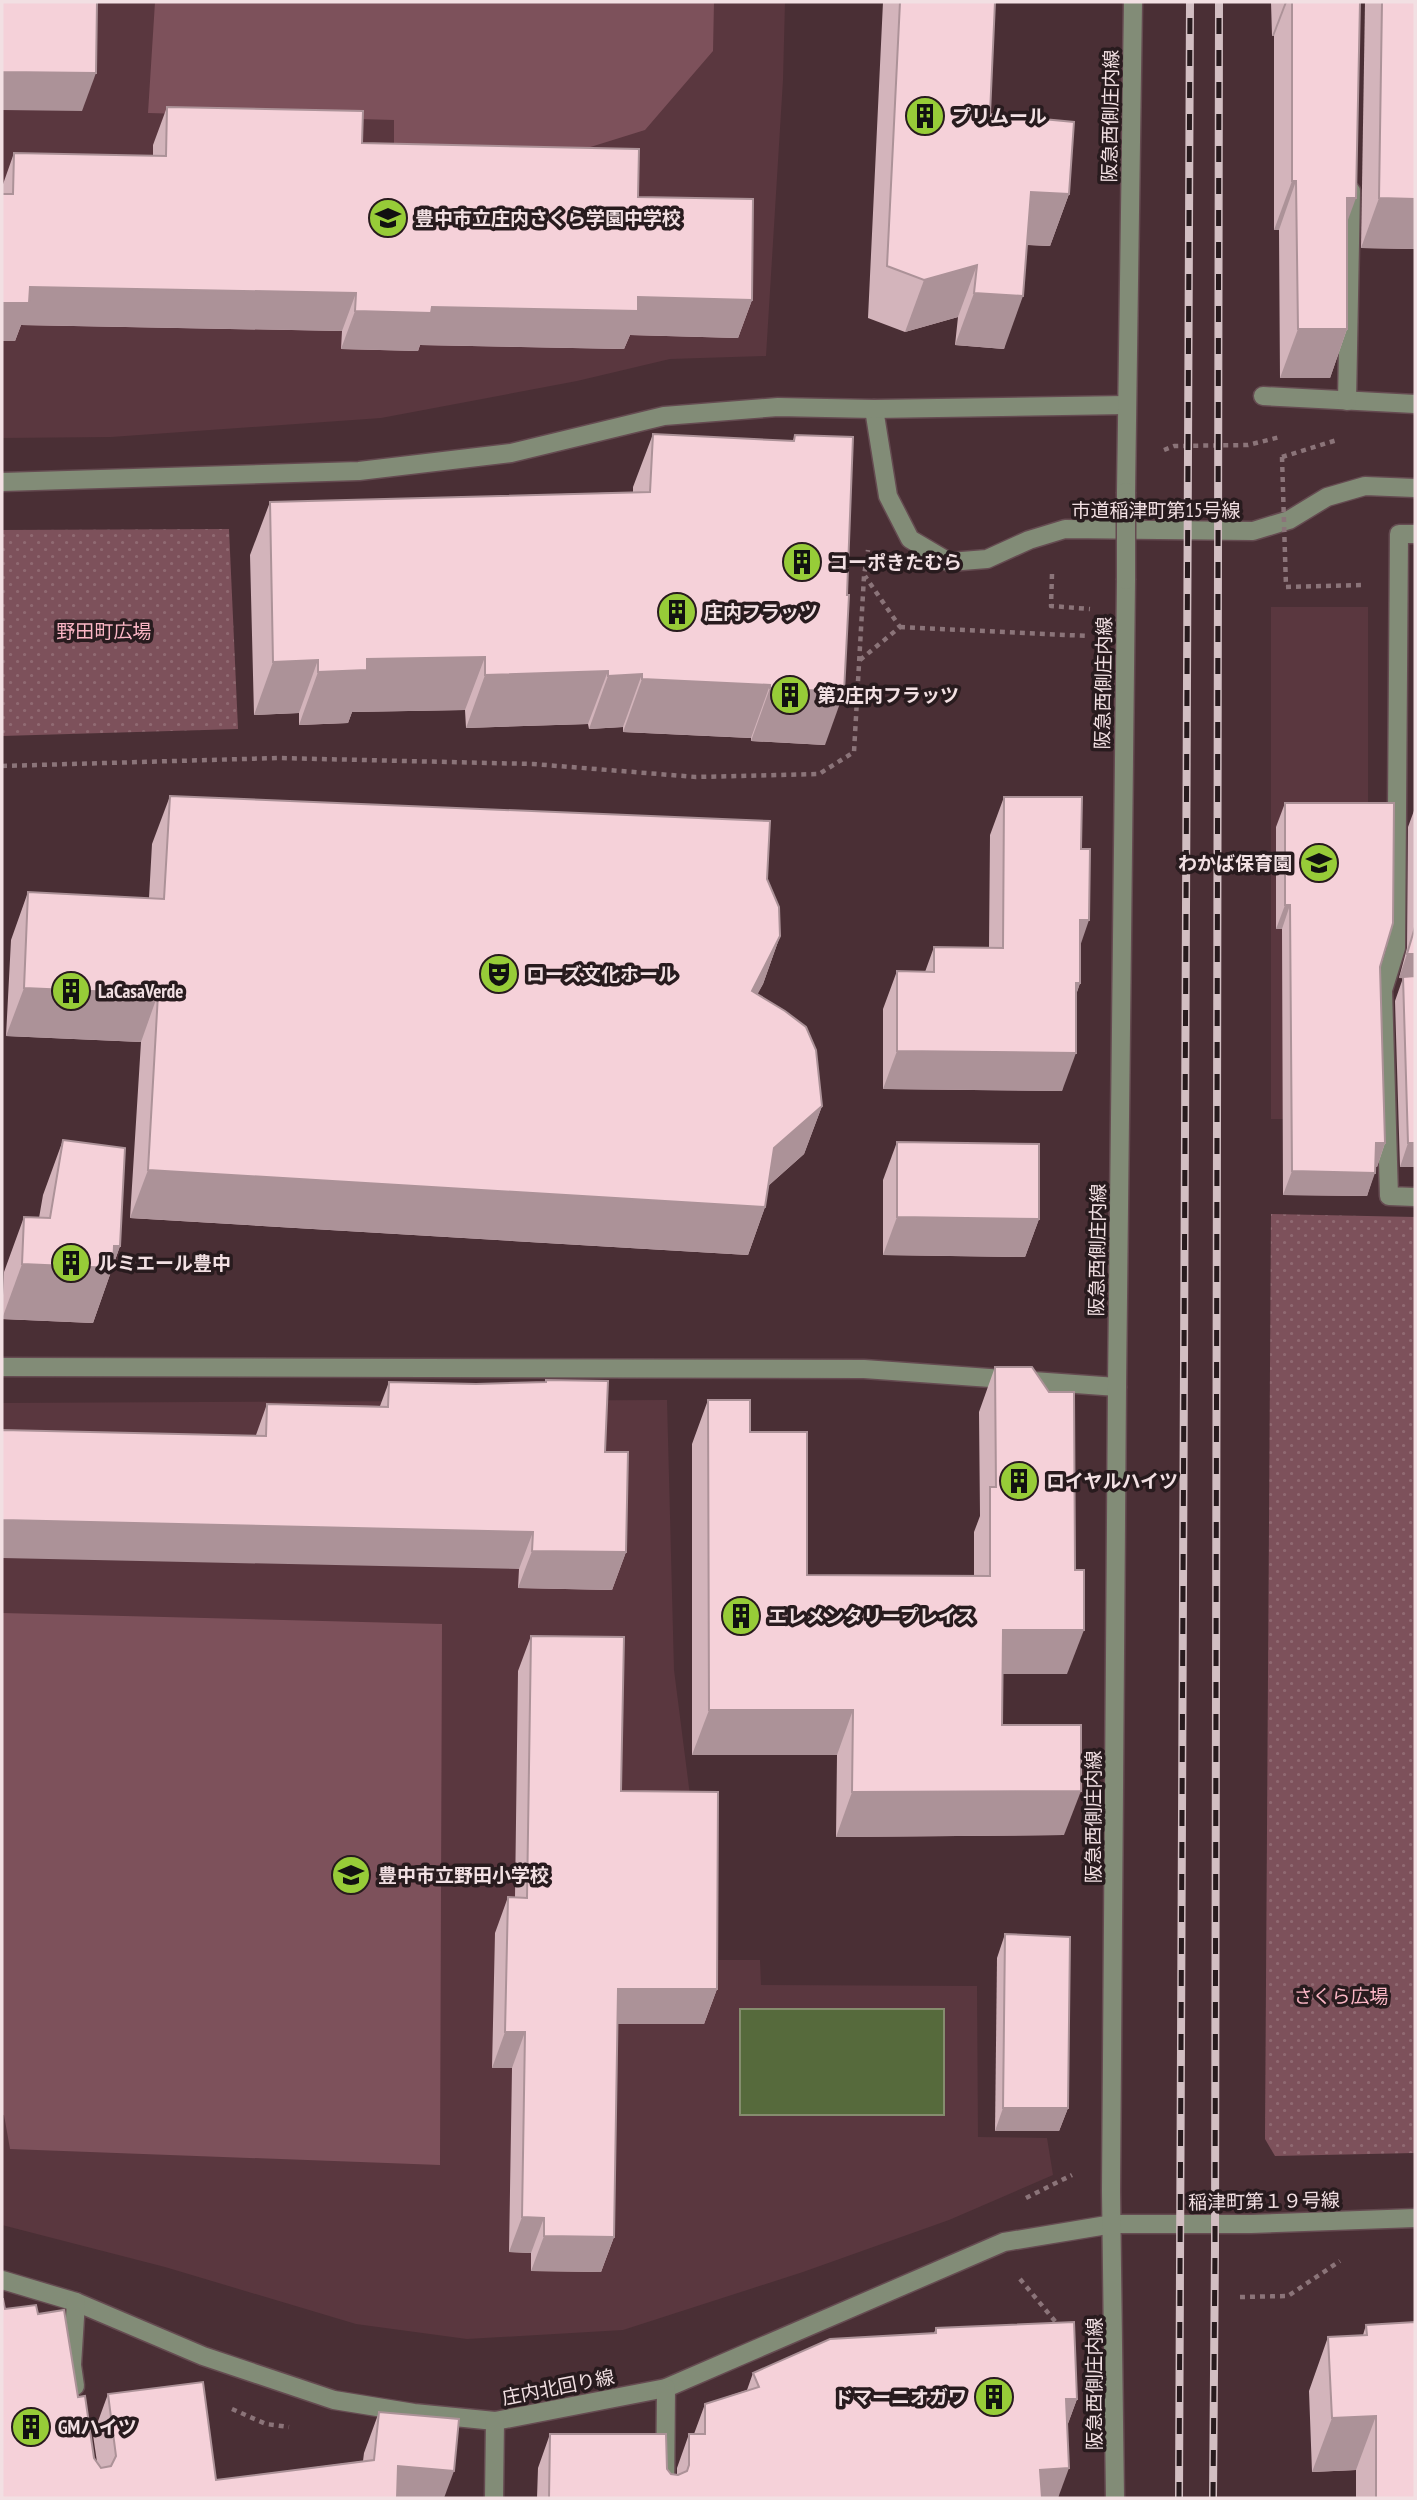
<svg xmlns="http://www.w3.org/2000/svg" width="1417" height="2500" font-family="'PT Sans Narrow','Noto Sans JP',sans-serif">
  <defs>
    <pattern id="park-dots" width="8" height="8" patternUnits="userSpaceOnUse" patternTransform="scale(1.75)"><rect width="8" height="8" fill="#7d515b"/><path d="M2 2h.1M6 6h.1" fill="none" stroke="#906a72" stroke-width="1.8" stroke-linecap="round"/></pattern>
  </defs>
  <rect width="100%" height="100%" fill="#4a2f35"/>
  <g fill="#5a373f">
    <path d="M 2,2 L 785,2 L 783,80 L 766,356 L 670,359 L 577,381 L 381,418 L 111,437 L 2,438 Z"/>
    <rect x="1271" y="607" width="97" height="512"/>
    <path d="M 667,1400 L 674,1670 L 711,1960 L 760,1960 L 761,1985 L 977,1986 L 978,2137 L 1047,2138 L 1053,2175 L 949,2220 L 803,2272 L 623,2330 L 467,2339 L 356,2324 L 165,2267 L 2,2225 L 2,1403 Z"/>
  </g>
  <g fill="url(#park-dots)">
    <path d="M 229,529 L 238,729 L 2,736 L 2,530 Z"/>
    <path d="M 1271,1214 L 1415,1217 L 1415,2153 L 1275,2156 L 1265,2139 Z"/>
  </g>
  <g fill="#7d515b">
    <path d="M 155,2 L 714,2 L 713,51 L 645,130 L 568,154 L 394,158 L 394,120 L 148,113 Z"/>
    <path d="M 2,1613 L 442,1624 L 440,2165 L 10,2149 L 4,2115 L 2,2115 Z"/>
  </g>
  <rect fill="#566a3c" stroke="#858d6e" stroke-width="2" x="740" y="2009" width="204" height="106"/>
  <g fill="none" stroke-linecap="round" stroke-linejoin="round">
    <defs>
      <g id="minor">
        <path d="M 1263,396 L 1415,404"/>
        <path d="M 1347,401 L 1351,191"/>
        <path d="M 874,409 L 888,496 L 910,539 L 949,562 L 987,559 L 1029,540 L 1065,529 L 1253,531 L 1289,520 L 1327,497 L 1365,486 L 1415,488"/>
        <path d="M 2,482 L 359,471 L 511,453 L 664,416 L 778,407 L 874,409 L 1126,405"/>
        <path d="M 1126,492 L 1133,2"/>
        <path d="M 1415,534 L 1399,534 L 1396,948 L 1383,990 L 1389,1196 L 1415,1197"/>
        <path d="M 2,1367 L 864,1369 L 1117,1387"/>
        <path d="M 2,2280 L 76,2302 L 203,2356 L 334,2400 L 414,2413 L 495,2421 L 666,2388 L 1004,2242 L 1113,2224 L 1251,2224 L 1415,2218"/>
        <path d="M 75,2386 L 72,2365 L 76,2302"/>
        <path d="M 494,2498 L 495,2421"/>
        <path d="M 665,2498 L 666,2388"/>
        <path d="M 1115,2498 L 1111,2191 L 1117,1387 L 1126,580"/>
      </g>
    </defs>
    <use href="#minor" stroke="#654b51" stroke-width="21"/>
    <g stroke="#8b7479" stroke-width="4.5" stroke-dasharray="5 5" stroke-linecap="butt">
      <path d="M 1164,450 L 1174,446 L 1248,445 L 1280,437"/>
      <path d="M 1282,457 L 1337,440"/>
      <path d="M 1052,574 L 1051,606 L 1090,609"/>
      <path d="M 1286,587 L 1362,585"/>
      <path d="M 900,627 L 1088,636"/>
      <path d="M 860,660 L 900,627 L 865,576"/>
      <path d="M 2,766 L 278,758 L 533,764 L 696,777 L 819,774 L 854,752 L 864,576 L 868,550"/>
      <path d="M 1026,2198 L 1072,2175"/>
      <path d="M 1020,2279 L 1059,2326"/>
      <path d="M 1240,2297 L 1288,2296 L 1340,2261"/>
      <path d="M 232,2409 L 266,2424 L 289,2427"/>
    </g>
    <use href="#minor" stroke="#828c77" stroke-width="18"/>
    <defs>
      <g id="rail">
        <path d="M 1179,2498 L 1190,2"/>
        <path d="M 1213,2498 L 1215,2250 L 1219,2"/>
      </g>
    </defs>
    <use href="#rail" stroke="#d2bec2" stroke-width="8"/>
    <use href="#rail" stroke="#281b1e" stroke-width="5" stroke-dasharray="16" stroke-linecap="butt"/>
    <defs>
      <path id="minor-bridge" d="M 1126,580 L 1126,492"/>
    </defs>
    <use href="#minor-bridge" stroke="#654b51" stroke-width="21" stroke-linecap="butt"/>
    <path stroke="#8b7479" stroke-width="4.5" stroke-dasharray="5 5" stroke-linecap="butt" d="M 1282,457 L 1286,587"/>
    <use href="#minor-bridge" stroke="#828c77" stroke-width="18"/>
  </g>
  <g fill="#d3b4bb">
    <path d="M 883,2 L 995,2 L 990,114 L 1069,194 L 1050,246 L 1027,245 L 1004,349 L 955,345 L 958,317 L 905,332 L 868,318 Z"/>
    <path d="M 1271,2 L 1360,2 L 1347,222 L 1347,329 L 1330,378 L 1280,378 L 1279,230 L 1274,230 L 1274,36 L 1272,36 Z"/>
    <path d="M 1365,2 L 1415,2 L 1415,249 L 1361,248 Z"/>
    <path d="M 167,107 L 362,143 L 638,197 L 752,300 L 738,338 L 630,335 L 624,349 L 420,345 L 418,351 L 341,349 L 342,331 L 21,325 L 15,341 L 2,341 L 2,187 L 14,153 L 153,156 L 153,145 Z"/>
    <path d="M 653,434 L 793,441 L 795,435 L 825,745 L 751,741 L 751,738 L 623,732 L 623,727 L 589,729 L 588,724 L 466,728 L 465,710 L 352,712 L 348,723 L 299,725 L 299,713 L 254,715 L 250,555 L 270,502 L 633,492 L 633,487 Z"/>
    <path d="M 170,796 L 767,879 L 780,936 L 763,984 L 757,994 L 822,1106 L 804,1154 L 768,1186 L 765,1207 L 748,1255 L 130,1218 L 141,1042 L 6,1036 L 11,940 L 28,892 L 149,898 L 152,844 Z"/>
    <path d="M 1004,797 L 1080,945 L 1080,983 L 1076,995 L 1062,1091 L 883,1089 L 883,1009 L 897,971 L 925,972 L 934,947 L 989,947 L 990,835 Z"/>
    <path d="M 1285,803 L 1380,967 L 1385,1143 L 1377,1167 L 1376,1167 L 1367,1196 L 1283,1195 L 1282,929 L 1276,929 L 1276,827 Z"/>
    <path d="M 1415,808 L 1415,1167 L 1400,1167 L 1395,1001 L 1403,978 L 1399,978 L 1407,948 L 1408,827 Z"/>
    <path d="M 63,1140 L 120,1246 L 93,1323 L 2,1319 L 4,1272 L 24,1217 L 39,1218 L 43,1195 Z"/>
    <path d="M 897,1142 L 1039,1219 L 1025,1257 L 883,1255 L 883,1180 Z"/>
    <path d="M 995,1367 L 1067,1674 L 1003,1674 L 1002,1725 L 1064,1835 L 836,1837 L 837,1755 L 692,1755 L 692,1444 L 708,1400 L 750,1432 L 807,1575 L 974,1576 L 974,1532 L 980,1516 L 979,1412 Z"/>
    <path d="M 546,1380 L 605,1452 L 626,1552 L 612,1590 L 518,1588 L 519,1569 L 256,1435 L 267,1404 L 380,1406 L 389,1382 L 476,1384 L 545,1382 Z"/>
    <path d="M 531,1636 L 621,1791 L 717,1989 L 704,2024 L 617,2024 L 614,2237 L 601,2272 L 531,2271 L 531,2253 L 509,2252 L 512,2068 L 492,2068 L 495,1933 L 508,1897 L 515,1898 L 518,1671 Z"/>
    <path d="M 1005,1934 L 1068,2108 L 1059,2131 L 995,2131 L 997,1958 Z"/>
    <path d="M 5,2309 L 38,2314 L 78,2397 L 94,2458 L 97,2462 L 93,2435 L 108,2394 L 216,2480 L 363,2461 L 364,2453 L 379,2412 L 444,2498 L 2,2498 Z"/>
    <path d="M 1366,2325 L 1415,2498 L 1356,2498 L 1356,2470 L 1312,2472 L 1309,2391 L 1328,2337 L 1363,2335 Z"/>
    <path d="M 936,2328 L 1077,2399 L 1067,2426 L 1058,2498 L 537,2498 L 538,2468 L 550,2434 L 667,2469 L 671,2474 L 677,2475 L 677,2468 L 689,2434 L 694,2434 L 705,2404 L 747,2390 L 753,2373 L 934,2333 Z"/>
  </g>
  <g fill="#ac9298">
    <path d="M 1285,2 L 1287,2 L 1274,36 L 1272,36 Z"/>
    <path d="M 2,72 L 96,73 L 82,111 L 2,110 Z"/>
    <path d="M 1292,181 L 1296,181 L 1279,230 L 1274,230 Z"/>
    <path d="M 1031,192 L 1069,194 L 1050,246 L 1012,244 Z"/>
    <path d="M 1347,198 L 1356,198 L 1338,247 Z"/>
    <path d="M 1379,198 L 1415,199 L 1415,249 L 1361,248 Z"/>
    <path d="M 977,265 L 958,317 L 905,332 L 924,280 Z"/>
    <path d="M 30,287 L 356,293 L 342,331 L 21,325 L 15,341 L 2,341 L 2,303 Z"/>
    <path d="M 974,293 L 1023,296 L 1004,349 L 955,345 Z"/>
    <path d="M 638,297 L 752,300 L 738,338 L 630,335 L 624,349 L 420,345 L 418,351 L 341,349 L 355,311 Z"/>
    <path d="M 1298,329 L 1347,329 L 1330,378 L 1280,378 Z"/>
    <path d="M 485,657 L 465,710 L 352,712 L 348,723 L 299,725 L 318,672 L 367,659 Z"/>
    <path d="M 318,660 L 299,713 L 254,715 L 273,662 Z"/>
    <path d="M 608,671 L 588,724 L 466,728 L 485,675 Z"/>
    <path d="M 642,674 L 623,727 L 589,729 L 608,676 Z"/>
    <path d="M 642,679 L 770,685 L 751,738 L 623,732 Z"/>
    <path d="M 770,688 L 844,692 L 825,745 L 751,741 Z"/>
    <path d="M 1285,905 L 1290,905 L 1282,929 L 1276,929 Z"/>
    <path d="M 1080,920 L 1089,920 L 1076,958 Z"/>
    <path d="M 780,936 L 763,984 L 734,1039 L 752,991 Z"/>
    <path d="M 1407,954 L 1415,954 L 1415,979 L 1399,978 Z"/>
    <path d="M 1076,983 L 1080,983 L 1067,1021 Z"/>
    <path d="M 24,988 L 158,994 L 141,1042 L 6,1036 Z"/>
    <path d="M 897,1051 L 1076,1053 L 1062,1091 L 883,1089 Z"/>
    <path d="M 822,1106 L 804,1154 L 757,1196 L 774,1148 Z"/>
    <path d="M 1376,1143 L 1385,1143 L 1377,1167 L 1368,1167 Z"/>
    <path d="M 1408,1143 L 1415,1143 L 1415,1167 L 1400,1167 Z"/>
    <path d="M 148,1170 L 765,1207 L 748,1255 L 130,1218 Z"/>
    <path d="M 1292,1171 L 1375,1173 L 1367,1196 L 1283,1195 Z"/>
    <path d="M 897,1217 L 1039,1219 L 1025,1257 L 883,1255 Z"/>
    <path d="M 114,1246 L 120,1246 L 93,1323 L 2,1319 L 22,1264 Z"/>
    <path d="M 2,1520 L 533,1532 L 519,1569 L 2,1558 Z"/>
    <path d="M 532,1551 L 626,1552 L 612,1590 L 518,1588 Z"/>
    <path d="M 1003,1630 L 1084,1630 L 1067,1674 L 987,1674 Z"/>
    <path d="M 709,1710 L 853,1710 L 837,1755 L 692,1755 Z"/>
    <path d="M 1081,1791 L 1064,1835 L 836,1837 L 852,1792 Z"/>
    <path d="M 618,1989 L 717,1989 L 704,2024 L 605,2024 Z"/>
    <path d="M 505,2032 L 525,2032 L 512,2068 L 492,2068 Z"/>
    <path d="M 1003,2108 L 1068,2108 L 1059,2131 L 995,2131 Z"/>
    <path d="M 522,2217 L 544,2218 L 531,2253 L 509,2252 Z"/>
    <path d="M 544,2236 L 614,2237 L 601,2272 L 531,2271 Z"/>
    <path d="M 1066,2399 L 1077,2399 L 1065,2432 Z"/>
    <path d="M 1376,2416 L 1356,2470 L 1312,2472 L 1332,2418 Z"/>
    <path d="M 398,2466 L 454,2471 L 444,2498 L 386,2498 Z"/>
    <path d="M 1069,2468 L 1058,2498 L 1030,2498 L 1040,2470 Z"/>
  </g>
  <g fill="#f5d1d9" stroke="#ac9298" stroke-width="2">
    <path d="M 2,2 L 97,2 L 96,73 L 2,72 Z"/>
    <path d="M 900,2 L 995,2 L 990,114 L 1074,122 L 1069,194 L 1031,192 L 1023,296 L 974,293 L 977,265 L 924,280 L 887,266 Z"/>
    <path d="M 1292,2 L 1360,2 L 1356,198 L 1347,198 L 1347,329 L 1298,329 L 1296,181 L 1292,181 Z"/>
    <path d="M 1382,2 L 1415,2 L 1415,199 L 1379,198 Z"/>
    <path d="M 167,107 L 363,111 L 362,143 L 639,149 L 638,197 L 753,199 L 752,300 L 638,297 L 638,311 L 432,307 L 431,313 L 355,311 L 356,293 L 30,287 L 29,303 L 2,303 L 2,194 L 13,194 L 14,153 L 166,156 Z"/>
    <path d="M 653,434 L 794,441 L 795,435 L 853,437 L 847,595 L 849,595 L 844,692 L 770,688 L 770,685 L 642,679 L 642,674 L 608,676 L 608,671 L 485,675 L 485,657 L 367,659 L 367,670 L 318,672 L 318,660 L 273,662 L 270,502 L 650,492 Z"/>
    <path d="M 170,796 L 770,821 L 767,879 L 779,907 L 780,936 L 752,991 L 785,1011 L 806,1027 L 816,1050 L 822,1106 L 774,1148 L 765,1207 L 148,1170 L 158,994 L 24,988 L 28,892 L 164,899 Z"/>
    <path d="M 1004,797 L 1082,797 L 1081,849 L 1090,849 L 1089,920 L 1080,920 L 1080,983 L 1076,983 L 1076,1053 L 897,1051 L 897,971 L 934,972 L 934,947 L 1003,948 Z"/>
    <path d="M 1285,803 L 1394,803 L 1393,923 L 1380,967 L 1385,1143 L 1376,1143 L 1375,1173 L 1292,1171 L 1290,905 L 1285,905 Z"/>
    <path d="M 1415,927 L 1415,954 L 1407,954 Z"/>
    <path d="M 1415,976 L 1415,1143 L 1408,1143 L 1403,977 Z"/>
    <path d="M 63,1140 L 125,1148 L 120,1246 L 114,1246 L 113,1268 L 22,1264 L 24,1217 L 50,1218 Z"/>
    <path d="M 897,1142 L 1039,1144 L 1039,1219 L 897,1217 Z"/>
    <path d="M 995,1367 L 1032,1367 L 1049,1392 L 1074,1392 L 1075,1570 L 1084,1570 L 1084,1630 L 1003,1630 L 1002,1725 L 1081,1725 L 1081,1791 L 852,1792 L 853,1710 L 709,1710 L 708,1400 L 750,1400 L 750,1432 L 807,1432 L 807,1575 L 990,1576 L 990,1487 L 996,1487 Z"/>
    <path d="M 546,1380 L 608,1381 L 605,1452 L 628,1452 L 626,1552 L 532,1551 L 533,1532 L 2,1520 L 2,1430 L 266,1436 L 267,1404 L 388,1407 L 389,1382 L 476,1384 L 546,1382 Z"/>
    <path d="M 531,1636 L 624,1637 L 621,1791 L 718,1792 L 717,1989 L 618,1989 L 614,2237 L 544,2236 L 544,2218 L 522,2217 L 525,2032 L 505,2032 L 508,1897 L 527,1898 Z"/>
    <path d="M 1005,1934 L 1070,1937 L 1068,2108 L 1003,2108 Z"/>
    <path d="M 2,2299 L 3,2299 L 5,2309 L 36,2305 L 38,2314 L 64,2310 L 78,2397 L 85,2396 L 94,2458 L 101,2468 L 111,2466 L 116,2456 L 108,2394 L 203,2382 L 216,2480 L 374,2460 L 379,2412 L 459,2419 L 454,2471 L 398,2466 L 397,2498 L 2,2498 Z"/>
    <path d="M 1074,2322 L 1077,2399 L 1066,2399 L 1069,2468 L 1040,2470 L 1042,2498 L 549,2498 L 550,2434 L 666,2434 L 667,2469 L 671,2474 L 678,2475 L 687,2471 L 689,2465 L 689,2434 L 705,2434 L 705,2404 L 759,2387 L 753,2373 L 830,2339 L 936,2333 L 936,2328 Z"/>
    <path d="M 1415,2322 L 1415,2498 L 1376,2498 L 1376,2416 L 1332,2418 L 1328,2337 L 1367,2335 L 1366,2325 Z"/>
  </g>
  <defs>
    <symbol id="building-disc" viewBox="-11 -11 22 22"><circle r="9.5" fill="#97cc38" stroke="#281b1e"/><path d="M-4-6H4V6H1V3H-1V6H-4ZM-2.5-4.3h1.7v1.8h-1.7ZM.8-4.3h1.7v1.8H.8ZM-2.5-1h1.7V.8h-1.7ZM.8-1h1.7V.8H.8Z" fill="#111"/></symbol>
    <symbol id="school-disc" viewBox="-11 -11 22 22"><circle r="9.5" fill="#97cc38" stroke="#281b1e"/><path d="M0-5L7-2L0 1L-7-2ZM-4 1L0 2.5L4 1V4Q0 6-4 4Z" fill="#111"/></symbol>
    <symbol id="theatre-disc" viewBox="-11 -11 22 22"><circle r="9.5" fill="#97cc38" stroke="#281b1e"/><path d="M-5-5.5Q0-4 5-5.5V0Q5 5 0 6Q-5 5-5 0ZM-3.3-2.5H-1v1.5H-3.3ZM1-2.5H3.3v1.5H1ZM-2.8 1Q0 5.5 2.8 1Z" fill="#111"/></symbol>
  </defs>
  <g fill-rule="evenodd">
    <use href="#building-disc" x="903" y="94" width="44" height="44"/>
    <use href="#school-disc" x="366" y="196" width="44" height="44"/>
    <use href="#building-disc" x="780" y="540" width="44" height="44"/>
    <use href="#building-disc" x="655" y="590" width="44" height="44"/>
    <use href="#building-disc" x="768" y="673" width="44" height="44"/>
    <use href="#school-disc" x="1297" y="841" width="44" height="44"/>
    <use href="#theatre-disc" x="477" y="952" width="44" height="44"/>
    <use href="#building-disc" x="49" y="969" width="44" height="44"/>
    <use href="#building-disc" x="49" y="1241" width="44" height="44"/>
    <use href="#building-disc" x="997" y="1459" width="44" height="44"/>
    <use href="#building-disc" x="719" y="1594" width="44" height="44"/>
    <use href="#school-disc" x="329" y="1853" width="44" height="44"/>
    <use href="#building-disc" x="972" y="2375" width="44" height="44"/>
    <use href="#building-disc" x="9" y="2405" width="44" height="44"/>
  </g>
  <g text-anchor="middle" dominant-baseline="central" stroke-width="7" stroke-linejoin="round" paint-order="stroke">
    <g font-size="19" font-weight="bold" fill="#f2e0e3" stroke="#281b1e" text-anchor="start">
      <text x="952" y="116">プリムール</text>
      <text x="415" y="218">豊中市立庄内さくら学園中学校</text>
      <text x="829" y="562">コーポきたむら</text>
      <text x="704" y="612">庄内フラッツ</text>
      <text x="817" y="695">第2庄内フラッツ</text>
      <text x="1292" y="863" text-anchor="end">わかば保育園</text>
      <text x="526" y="974">ローズ文化ホール</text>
      <text x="98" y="991">LaCasaVerde</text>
      <text x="98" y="1263">ルミエール豊中</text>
      <text x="1046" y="1481">ロイヤルハイツ</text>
      <text x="768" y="1616">エレメンタリープレイス</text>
      <text x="378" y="1875">豊中市立野田小学校</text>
      <text x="967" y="2397" text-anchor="end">ドマーニオガワ</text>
      <text x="58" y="2427">GMハイツ</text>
    </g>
    <g font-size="19" fill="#f2e0e3" stroke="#281b1e">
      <text transform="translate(1110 116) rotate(-89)">阪急西側庄内線</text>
      <text x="1156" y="510">市道稲津町第15号線</text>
      <text transform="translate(1103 683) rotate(-89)">阪急西側庄内線</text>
      <text transform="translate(1097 1250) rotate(-89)">阪急西側庄内線</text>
      <text transform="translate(1093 1817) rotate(-90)">阪急西側庄内線</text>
      <text transform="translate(1264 2201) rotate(-1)">稲津町第１９号線</text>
      <text transform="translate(1094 2384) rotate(-90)">阪急西側庄内線</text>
      <text transform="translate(558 2387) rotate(-11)">庄内北回り線</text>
    </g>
    <g font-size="19" fill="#fcb7c6" stroke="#281b1e">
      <text x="104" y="631">野田町広場</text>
      <text x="1341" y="1996">さくら広場</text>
    </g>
  </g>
  <rect width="1417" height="2500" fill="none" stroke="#f2e0e3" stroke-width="7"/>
</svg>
